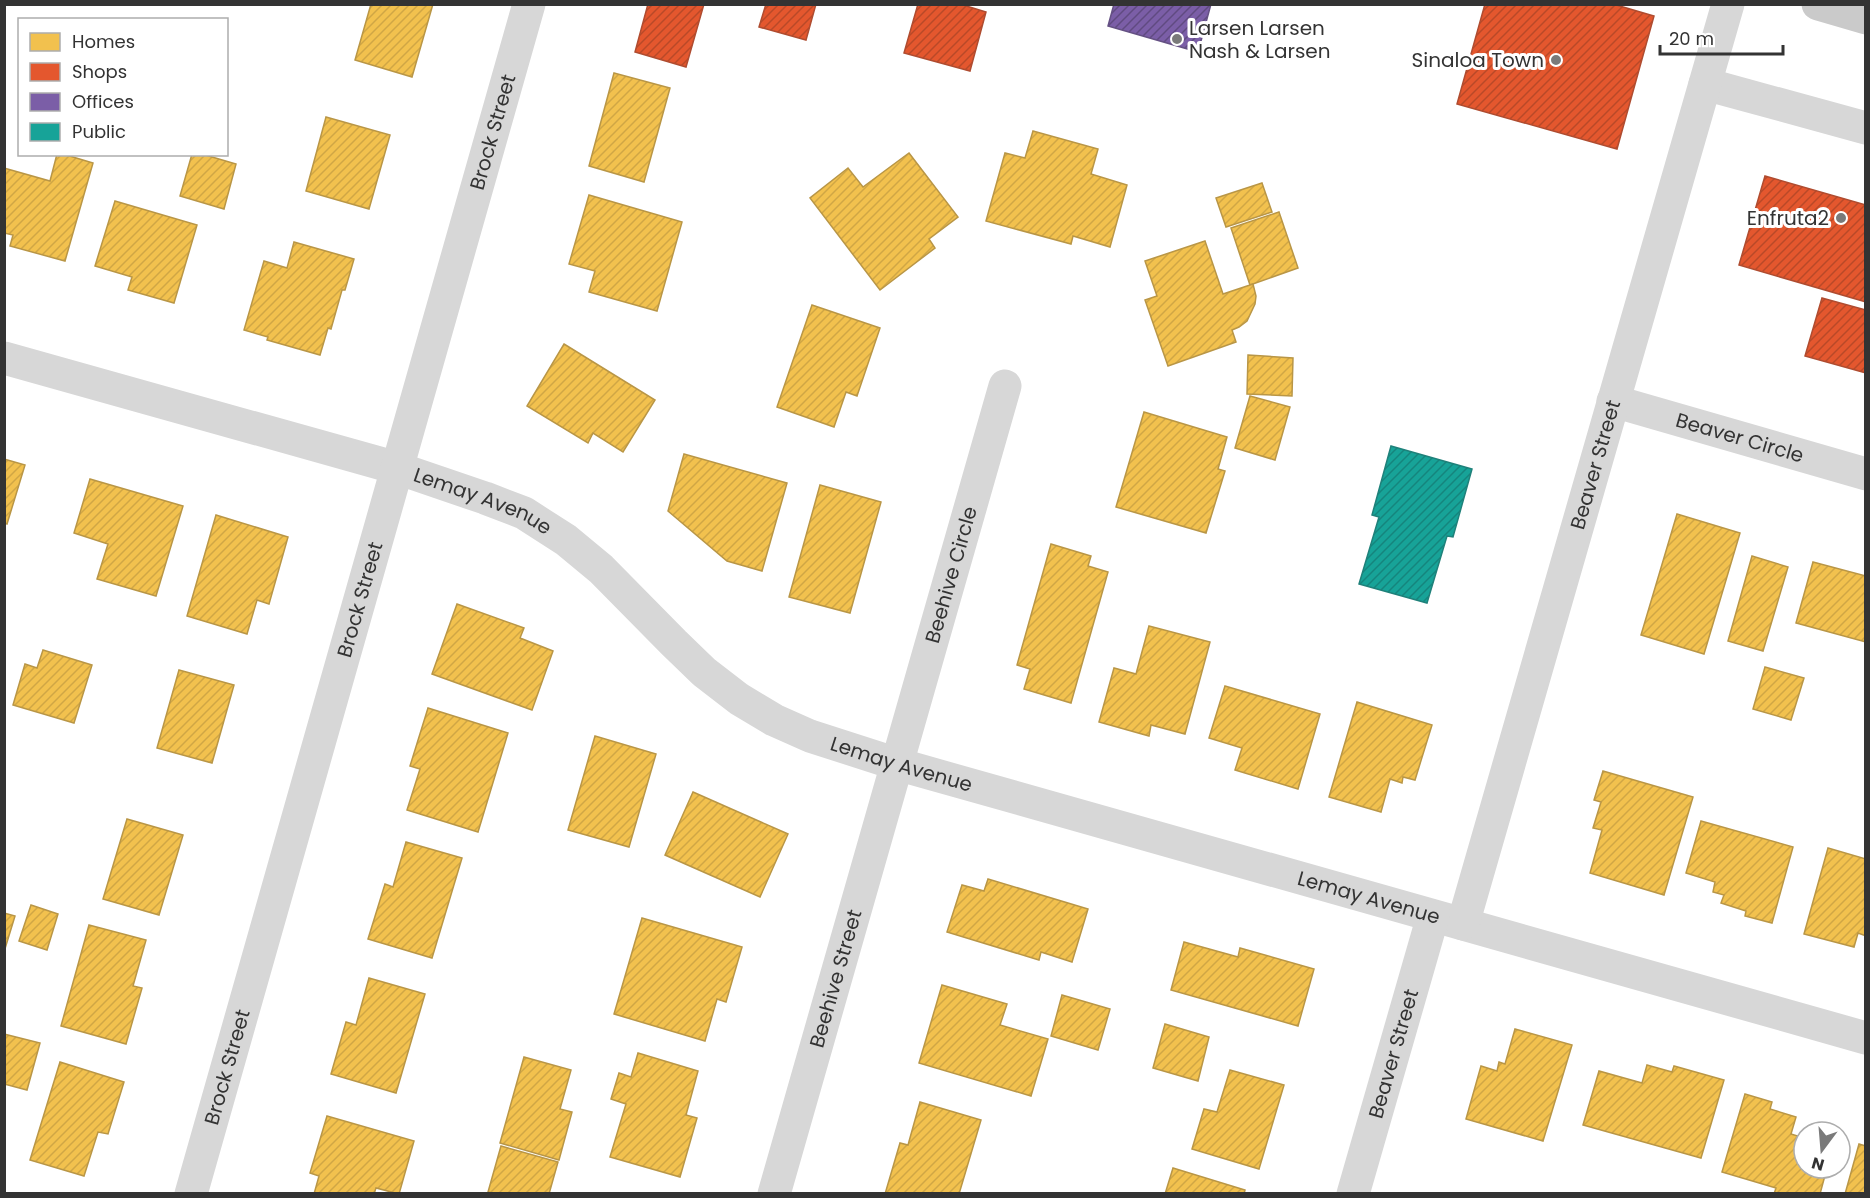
<svg xmlns="http://www.w3.org/2000/svg" width="1870" height="1198" font-family="Poppins,sans-serif">
  <defs>
    <pattern id="homes-hatch" width="6" height="6" patternUnits="userSpaceOnUse" patternTransform="scale(1.5)"><rect width="6" height="6" fill="#f2c14e"/><path d="M-1 1l2-2M0 6l6-6M5 7l2-2" fill="none" stroke="#d0a645"/></pattern>
    <pattern id="shops-hatch" width="6" height="6" patternUnits="userSpaceOnUse" patternTransform="scale(1.5)"><rect width="6" height="6" fill="#e4572e"/><path d="M-1 1l2-2M0 6l6-6M5 7l2-2" fill="none" stroke="#b94928"/></pattern>
    <pattern id="offices-hatch" width="6" height="6" patternUnits="userSpaceOnUse" patternTransform="scale(1.5)"><rect width="6" height="6" fill="#7b5ea7"/><path d="M-1 1l2-2M0 6l6-6M5 7l2-2" fill="none" stroke="#604a81"/></pattern>
    <pattern id="public-hatch" width="6" height="6" patternUnits="userSpaceOnUse" patternTransform="scale(1.5)"><rect width="6" height="6" fill="#17a398"/><path d="M-1 1l2-2M0 6l6-6M5 7l2-2" fill="none" stroke="#15857d"/></pattern>
  </defs>
  <rect width="100%" height="100%" fill="#fff"/>
  <g fill="url(#homes-hatch)" stroke="#b99646" stroke-width="1.5">
    <path d="M 371,4 L 433,4 L 412,77 L 355,60 Z"/>
    <path d="M 614,73 L 670,88 L 644,182 L 589,166 Z"/>
    <path d="M 326,117 L 390,135 L 369,209 L 306,191 Z"/>
    <path d="M 1033,131 L 1098,149 L 1091,174 L 1127,185 L 1110,247 L 1073,236 L 1071,244 L 986,221 L 1005,153 L 1025,158 Z"/>
    <path d="M 909,153 L 958,217 L 929,239 L 935,248 L 880,290 L 810,198 L 848,168 L 863,187 Z"/>
    <path d="M 57,154 L 63,154 L 93,163 L 65,261 L 10,246 L 13,235 L 4,233 L 4,168 L 50,181 Z"/>
    <path d="M 192,154 L 202,154 L 236,164 L 224,209 L 180,196 Z"/>
    <path d="M 1262,183 L 1272,212 L 1226,227 L 1216,198 Z"/>
    <path d="M 589,195 L 682,222 L 657,311 L 589,292 L 595,271 L 569,264 Z"/>
    <path d="M 115,201 L 197,225 L 174,303 L 128,290 L 132,277 L 95,266 Z"/>
    <path d="M 1279,212 L 1298,268 L 1250,285 L 1231,228 Z"/>
    <path d="M 1205,241 L 1223,294 L 1253,284 L 1256,296 L 1255,304 L 1247,321 L 1239,327 L 1232,330 L 1236,342 L 1168,366 L 1145,300 L 1157,296 L 1145,261 Z"/>
    <path d="M 294,242 L 354,259 L 345,290 L 342,290 L 331,329 L 328,328 L 320,355 L 267,340 L 268,337 L 244,330 L 264,261 L 287,268 Z"/>
    <path d="M 812,305 L 880,328 L 857,396 L 846,392 L 834,427 L 777,407 Z"/>
    <path d="M 564,344 L 655,400 L 623,452 L 593,433 L 588,443 L 527,406 Z"/>
    <path d="M 1248,355 L 1293,358 L 1292,396 L 1247,394 Z"/>
    <path d="M 1250,396 L 1290,407 L 1275,460 L 1235,448 Z"/>
    <path d="M 1144,412 L 1227,437 L 1218,469 L 1225,471 L 1206,533 L 1116,507 Z"/>
    <path d="M 684,454 L 787,483 L 762,571 L 727,561 L 668,511 Z"/>
    <path d="M 4,459 L 25,465 L 7,524 L 4,523 Z"/>
    <path d="M 90,479 L 183,506 L 156,596 L 97,579 L 108,544 L 74,533 Z"/>
    <path d="M 820,485 L 881,502 L 850,613 L 789,597 Z"/>
    <path d="M 1677,514 L 1740,533 L 1704,654 L 1641,635 Z"/>
    <path d="M 216,515 L 288,537 L 269,604 L 257,600 L 247,634 L 187,616 Z"/>
    <path d="M 1051,544 L 1091,556 L 1088,566 L 1108,572 L 1071,703 L 1024,689 L 1030,669 L 1017,665 Z"/>
    <path d="M 1752,556 L 1788,567 L 1763,651 L 1728,641 Z"/>
    <path d="M 1813,562 L 1866,576 L 1866,642 L 1796,623 Z"/>
    <path d="M 457,604 L 524,628 L 520,638 L 553,651 L 532,710 L 432,674 Z"/>
    <path d="M 1149,626 L 1210,642 L 1185,734 L 1151,725 L 1149,736 L 1099,722 L 1114,668 L 1136,674 Z"/>
    <path d="M 43,650 L 92,665 L 74,723 L 13,705 L 25,664 L 37,668 Z"/>
    <path d="M 1765,667 L 1804,678 L 1791,720 L 1753,709 Z"/>
    <path d="M 179,670 L 234,685 L 212,763 L 157,748 Z"/>
    <path d="M 1225,686 L 1320,714 L 1298,789 L 1235,770 L 1242,748 L 1209,738 Z"/>
    <path d="M 1357,702 L 1432,725 L 1415,780 L 1403,777 L 1402,783 L 1390,779 L 1381,812 L 1329,797 Z"/>
    <path d="M 428,708 L 508,733 L 478,832 L 407,810 L 420,769 L 410,766 Z"/>
    <path d="M 595,736 L 656,754 L 629,847 L 568,830 Z"/>
    <path d="M 1603,771 L 1693,797 L 1664,895 L 1590,873 L 1602,830 L 1593,828 L 1601,802 L 1594,800 Z"/>
    <path d="M 693,792 L 788,834 L 760,897 L 665,855 Z"/>
    <path d="M 127,819 L 183,835 L 159,915 L 103,899 Z"/>
    <path d="M 1701,821 L 1793,847 L 1772,923 L 1745,916 L 1746,911 L 1721,903 L 1724,895 L 1713,892 L 1715,882 L 1686,873 Z"/>
    <path d="M 406,842 L 462,858 L 432,958 L 368,939 L 385,884 L 393,887 Z"/>
    <path d="M 1828,848 L 1866,859 L 1866,936 L 1858,933 L 1854,947 L 1804,934 Z"/>
    <path d="M 988,879 L 1088,909 L 1072,962 L 1041,952 L 1039,960 L 947,932 L 962,885 L 984,891 Z"/>
    <path d="M 31,905 L 58,914 L 47,950 L 19,941 Z"/>
    <path d="M 4,913 L 15,916 L 4,952 Z"/>
    <path d="M 642,918 L 742,947 L 726,1002 L 717,999 L 705,1041 L 614,1014 Z"/>
    <path d="M 89,925 L 146,940 L 133,986 L 142,988 L 126,1044 L 61,1026 Z"/>
    <path d="M 1184,942 L 1238,957 L 1240,948 L 1314,969 L 1298,1026 L 1171,990 Z"/>
    <path d="M 369,978 L 425,994 L 396,1093 L 331,1074 L 346,1022 L 356,1025 Z"/>
    <path d="M 942,985 L 1007,1004 L 1000,1025 L 1048,1039 L 1031,1096 L 919,1063 Z"/>
    <path d="M 1062,995 L 1110,1009 L 1098,1050 L 1051,1036 Z"/>
    <path d="M 1165,1024 L 1209,1037 L 1198,1081 L 1153,1068 Z"/>
    <path d="M 1515,1029 L 1572,1045 L 1543,1141 L 1466,1119 L 1481,1066 L 1497,1071 L 1499,1062 L 1505,1064 Z"/>
    <path d="M 4,1034 L 40,1043 L 27,1090 L 4,1084 Z"/>
    <path d="M 638,1053 L 698,1071 L 686,1115 L 697,1118 L 680,1177 L 610,1157 L 626,1104 L 611,1099 L 619,1073 L 631,1077 Z"/>
    <path d="M 524,1057 L 571,1070 L 560,1109 L 572,1112 L 559,1160 L 500,1143 Z"/>
    <path d="M 60,1062 L 124,1082 L 108,1134 L 98,1132 L 84,1176 L 30,1160 Z"/>
    <path d="M 1647,1065 L 1672,1072 L 1674,1066 L 1724,1080 L 1701,1158 L 1583,1125 L 1599,1071 L 1642,1083 Z"/>
    <path d="M 1230,1070 L 1284,1085 L 1259,1169 L 1192,1149 L 1204,1109 L 1217,1112 Z"/>
    <path d="M 1745,1094 L 1772,1102 L 1770,1109 L 1796,1117 L 1791,1134 L 1804,1138 L 1804,1168 L 1827,1168 L 1820,1194 L 1774,1194 L 1776,1188 L 1722,1172 Z"/>
    <path d="M 920,1102 L 981,1120 L 959,1194 L 885,1194 L 900,1143 L 908,1145 Z"/>
    <path d="M 327,1116 L 414,1141 L 399,1194 L 376,1188 L 374,1194 L 314,1194 L 319,1176 L 310,1173 Z"/>
    <path d="M 1859,1144 L 1866,1146 L 1866,1194 L 1845,1194 Z"/>
    <path d="M 501,1146 L 558,1162 L 549,1194 L 495,1194 L 488,1192 Z"/>
    <path d="M 1173,1168 L 1245,1190 L 1244,1194 L 1165,1194 Z"/>
  </g>
  <g fill="url(#shops-hatch)" stroke="#af4c30" stroke-width="1.5">
    <path d="M 648,4 L 704,4 L 686,67 L 635,52 Z"/>
    <path d="M 766,4 L 816,4 L 806,40 L 759,27 Z"/>
    <path d="M 918,4 L 960,4 L 986,12 L 970,71 L 904,53 Z"/>
    <path d="M 1485,4 L 1613,4 L 1654,16 L 1617,149 L 1457,104 Z"/>
    <path d="M 1765,176 L 1866,205 L 1866,302 L 1739,265 Z"/>
    <path d="M 1822,298 L 1866,310 L 1866,373 L 1805,356 Z"/>
  </g>
  <path fill="url(#offices-hatch)" stroke="#655184" stroke-width="1.5" d="M 1114,4 L 1211,4 L 1198,52 L 1108,26 Z"/>
  <path fill="url(#public-hatch)" stroke="#1f817a" stroke-width="1.5" d="M 1391,446 L 1472,469 L 1453,537 L 1447,536 L 1427,603 L 1359,584 L 1379,517 L 1372,515 Z"/>
  <g fill="none" stroke-linecap="round" stroke-linejoin="round">
    <g stroke="#d7d7d7" stroke-width="33">
      <path d="M 1705,84 L 1866,128"/>
      <path id="s1" d="M 4,358 L 397,468 L 485,498 L 524,513 L 566,540 L 601,569 L 674,643 L 704,672 L 739,699 L 774,720 L 810,736 L 897,764 L 1866,1038"/>
      <path id="s2" d="M 1613,401 L 1866,474"/>
      <path id="s3" d="M 1463,924 L 1728,4"/>
      <path id="s4" d="M 191,1194 L 529,4"/>
      <path id="s5" d="M 774,1194 L 1005,386"/>
      <path id="s6" d="M 1353,1194 L 1433,916"/>
    </g>
    <path stroke="#cacaca" stroke-width="33" d="M 1818,4 L 1866,18"/>
  </g>
  <g fill="#7a7a7a" stroke="#fff" stroke-width="2">
    <circle cx="1177" cy="39" r="6"/>
    <circle cx="1556" cy="60" r="6"/>
    <circle cx="1841" cy="218" r="6"/>
  </g>
  <g text-anchor="middle" dominant-baseline="central" stroke-width="6" stroke-linejoin="round" paint-order="stroke">
    <g font-size="20" fill="#333" stroke="#fff" text-anchor="end">
      <text x="1189" y="28" text-anchor="start">Larsen Larsen<tspan x="1189" dy="23">Nash &amp; Larsen</tspan></text>
      <text x="1544" y="60">Sinaloa Town</text>
      <text x="1829" y="218">Enfruta2</text>
    </g>
    <g font-size="20" fill="#333" stroke="#fff">
      <text stroke="none"><textPath href="#s4" startOffset="1104">Brock Street</textPath></text>
      <text stroke="none"><textPath href="#s2" startOffset="132">Beaver Circle</textPath></text>
      <text stroke="none"><textPath href="#s3" startOffset="478">Beaver Street</textPath></text>
      <text stroke="none"><textPath href="#s1" startOffset="500">Lemay Avenue</textPath></text>
      <text stroke="none"><textPath href="#s5" startOffset="644">Beehive Circle</textPath></text>
      <text stroke="none"><textPath href="#s4" startOffset="618">Brock Street</textPath></text>
      <text stroke="none"><textPath href="#s1" startOffset="1004">Lemay Avenue</textPath></text>
      <text stroke="none"><textPath href="#s1" startOffset="1490">Lemay Avenue</textPath></text>
      <text stroke="none"><textPath href="#s5" startOffset="224">Beehive Street</textPath></text>
      <text stroke="none"><textPath href="#s6" startOffset="146">Beaver Street</textPath></text>
      <text stroke="none"><textPath href="#s4" startOffset="132">Brock Street</textPath></text>
    </g>
  </g>
  <rect width="1870" height="1198" fill="none" stroke="#333333" stroke-width="12"/>
  <rect x="18" y="18" width="210" height="138" fill="#ffffff" stroke="#adadad" stroke-width="1.5"/>
  <rect x="30" y="33" width="30" height="18" fill="#f2c14e" stroke="#adadad" stroke-width="1.5"/>
  <text x="72" y="48" font-size="18" fill="#333333">Homes</text>
  <rect x="30" y="63" width="30" height="18" fill="#e4572e" stroke="#adadad" stroke-width="1.5"/>
  <text x="72" y="78" font-size="18" fill="#333333">Shops</text>
  <rect x="30" y="93" width="30" height="18" fill="#7b5ea7" stroke="#adadad" stroke-width="1.5"/>
  <text x="72" y="108" font-size="18" fill="#333333">Offices</text>
  <rect x="30" y="123" width="30" height="18" fill="#17a398" stroke="#adadad" stroke-width="1.5"/>
  <text x="72" y="138" font-size="18" fill="#333333">Public</text>
  <g transform="translate(1822 1150) rotate(196)"><circle r="28" fill="#ffffff" stroke="#adadad" stroke-width="1.5"/>
  <path d="M0-4.5L10 22L0 15L-10 22Z" fill="#7a7a7a"/>
  <text y="-9" font-size="16" font-weight="bold" text-anchor="middle" fill="#333333">N</text>
  </g>
  <path d="M1660 45v9h123v-9" fill="none" stroke="#333333" stroke-width="3"/>
  <text x="1669" y="45" font-size="18" fill="#333333" stroke="#ffffff" stroke-width="4.5" paint-order="stroke">20 m</text>
</svg>
